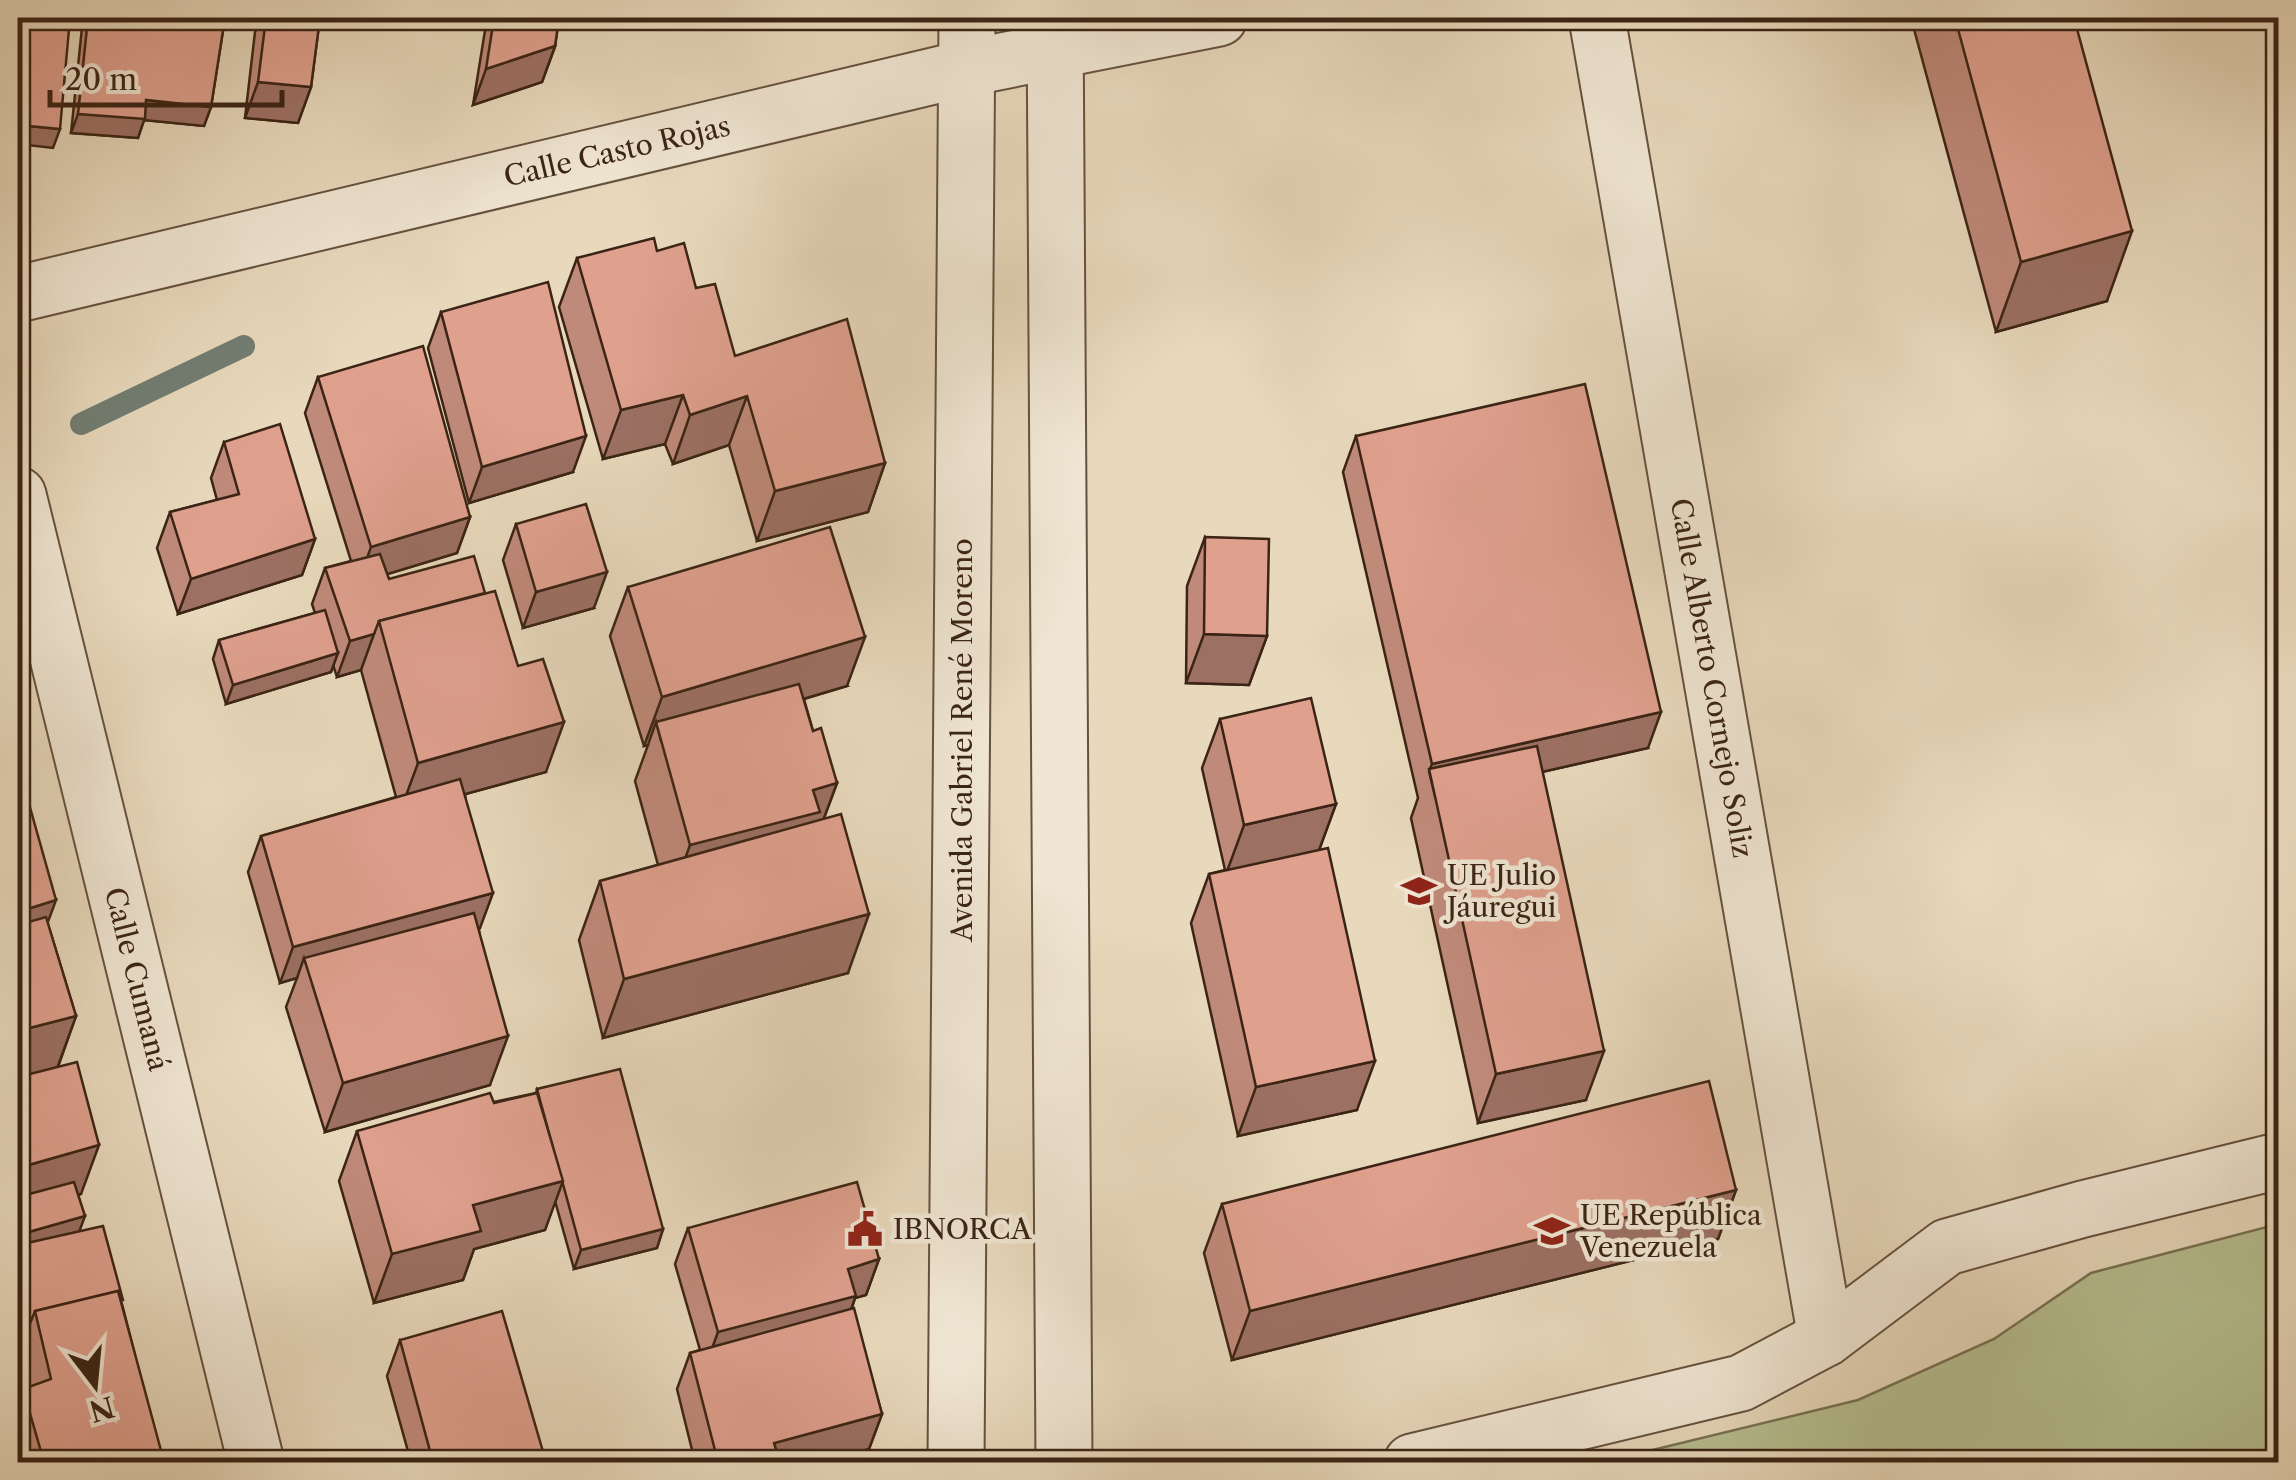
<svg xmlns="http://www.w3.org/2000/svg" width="2296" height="1480" font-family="'Libre Caslon Text',serif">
  <rect width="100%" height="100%" fill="#e8d9bc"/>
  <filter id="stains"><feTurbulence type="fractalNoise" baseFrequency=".002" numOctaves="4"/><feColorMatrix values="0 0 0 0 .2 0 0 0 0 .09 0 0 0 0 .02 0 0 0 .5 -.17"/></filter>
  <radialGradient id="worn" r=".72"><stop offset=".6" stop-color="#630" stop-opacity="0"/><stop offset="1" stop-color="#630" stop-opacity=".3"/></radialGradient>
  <path fill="#b6bf91" stroke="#787253" stroke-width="2.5" d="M 2278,1224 L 2278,1462 L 1603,1462 L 1858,1400 L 1994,1339 L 2091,1273 Z"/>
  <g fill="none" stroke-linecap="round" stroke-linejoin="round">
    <path stroke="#727e73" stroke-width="22" d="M 81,424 L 244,346"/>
    <defs>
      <g id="minor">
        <path d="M 1597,18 L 1826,1338"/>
        <path d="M 18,294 L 967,68 L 1219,18"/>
        <path d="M 18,495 L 256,1462"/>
        <path d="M 1412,1462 L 1741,1383 L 1826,1338 L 1947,1247 L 2083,1209 L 2278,1161"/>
      </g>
      <g id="tertiary">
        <path d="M 1055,18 L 1064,1462"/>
        <path d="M 956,1462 L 967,18"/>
      </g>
    </defs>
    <use href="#minor" stroke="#66513f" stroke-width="59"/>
    <use href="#tertiary" stroke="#66513f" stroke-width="59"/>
    <use href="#minor" stroke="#f0e6d3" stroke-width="55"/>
    <use href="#tertiary" stroke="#f0e6d3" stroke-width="55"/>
  </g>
  <g fill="#c08a7a" stroke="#3b2415" stroke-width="2.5">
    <path d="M 83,18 L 225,18 L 211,107 L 204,126 L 144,120 L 138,138 L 71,133 Z"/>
    <path d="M 260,18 L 320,18 L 311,87 L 298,123 L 245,118 L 255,32 Z"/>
    <path d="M 487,18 L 663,18 L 659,27 L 559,19 L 555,47 L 542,82 L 473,105 Z"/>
    <path d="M 1911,18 L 2074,18 L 2107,301 L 1996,332 Z"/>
    <path d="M 577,258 L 696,288 L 735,356 L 885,463 L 868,512 L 757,541 L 729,445 L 673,464 L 665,444 L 603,459 L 559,307 Z"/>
    <path d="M 441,312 L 573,472 L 469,503 L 428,348 Z"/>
    <path d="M 318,377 L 470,517 L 457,553 L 387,574 L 389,579 L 485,593 L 546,772 L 465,794 L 480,928 L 479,929 L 490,1085 L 325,1132 L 286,1007 L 297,978 L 280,983 L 248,872 L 261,836 L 396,797 L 361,670 L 337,677 L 333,665 L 331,672 L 226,704 L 213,659 L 219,640 L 315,613 L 312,604 L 325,568 L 351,561 L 305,413 Z"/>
    <path d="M 1356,436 L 1648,748 L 1542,772 L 1586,1100 L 1478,1123 L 1411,818 L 1418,798 L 1343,472 Z"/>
    <path d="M 224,442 L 315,539 L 302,575 L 178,614 L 157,548 L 170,512 L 217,500 L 211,478 Z"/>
    <path d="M 516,524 L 594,608 L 523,628 L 503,560 Z"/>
    <path d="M 1205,537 L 1267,636 L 1249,685 L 1186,683 L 1187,586 Z"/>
    <path d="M 628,587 L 847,686 L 804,699 L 813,731 L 837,783 L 824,818 L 848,973 L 603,1038 L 579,940 L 600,881 L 658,865 L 635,781 L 648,745 L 644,746 L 610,636 Z"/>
    <path d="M 1220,719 L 1336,804 L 1319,850 L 1357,1110 L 1238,1136 L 1191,923 L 1209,874 L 1225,870 L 1202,768 Z"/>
    <path d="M 18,788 L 48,924 L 76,1016 L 58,1067 L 81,1194 L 78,1195 L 79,1231 L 122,1304 L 162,1462 L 18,1462 L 18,1404 L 24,1389 L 18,1362 L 22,1345 L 18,1346 Z"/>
    <path d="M 537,1089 L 663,1229 L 657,1248 L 574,1269 L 555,1201 L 545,1230 L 474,1249 L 463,1280 L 374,1303 L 339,1181 L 357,1131 L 536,1093 Z"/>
    <path d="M 1736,1190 L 1718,1239 L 1232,1360 L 1204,1253 L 1222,1204 Z"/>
    <path d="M 688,1228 L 879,1259 L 866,1295 L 855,1298 L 852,1308 L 882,1414 L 869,1449 L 821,1462 L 695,1462 L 677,1389 L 690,1353 L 700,1350 L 675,1264 Z"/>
    <path d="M 400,1340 L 546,1462 L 411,1462 L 387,1376 Z"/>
  </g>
  <g fill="#9c7063" stroke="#3b2415" stroke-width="2.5">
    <path d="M 551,18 L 663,18 L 659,27 Z"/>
    <path d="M 555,46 L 542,82 L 473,105 L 486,69 Z"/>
    <path d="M 258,82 L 311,87 L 298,123 L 245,118 Z"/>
    <path d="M 146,100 L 211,107 L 204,126 L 144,120 L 138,138 L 71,133 L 78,114 Z"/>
    <path d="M 18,125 L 60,129 L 53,148 L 18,144 Z"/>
    <path d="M 2132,231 L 2107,301 L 1996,332 L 2021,262 Z"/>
    <path d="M 683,395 L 665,444 L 603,459 L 621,410 Z"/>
    <path d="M 747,396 L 729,445 L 673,464 L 690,415 Z"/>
    <path d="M 586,436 L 573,472 L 469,503 L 482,467 Z"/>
    <path d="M 885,463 L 868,512 L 757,541 L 775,491 Z"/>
    <path d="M 470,517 L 457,553 L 358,583 L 371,547 Z"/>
    <path d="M 315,539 L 302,575 L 178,614 L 191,579 Z"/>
    <path d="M 607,572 L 594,608 L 523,628 L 536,592 Z"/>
    <path d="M 374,634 L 361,670 L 337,677 L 350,641 Z"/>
    <path d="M 1204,634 L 1267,636 L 1249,685 L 1186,683 Z"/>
    <path d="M 865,637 L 847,686 L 661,741 L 656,722 L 648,745 L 644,746 L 662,697 Z"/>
    <path d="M 338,653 L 331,672 L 226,704 L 233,685 Z"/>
    <path d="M 1661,712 L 1648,748 L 1435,796 L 1429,771 L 1432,764 Z"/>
    <path d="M 564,722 L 546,772 L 400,812 L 418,763 Z"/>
    <path d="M 837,783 L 815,842 L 669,904 L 690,845 L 813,790 Z"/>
    <path d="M 1336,804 L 1318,853 L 1226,874 L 1244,825 Z"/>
    <path d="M 493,893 L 480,928 L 310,975 L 304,958 L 297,978 L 280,983 L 293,947 Z"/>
    <path d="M 56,900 L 38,949 L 18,955 L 18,912 Z"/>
    <path d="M 869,914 L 848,973 L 603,1038 L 624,979 Z"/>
    <path d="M 76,1016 L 55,1074 L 18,1084 L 18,1031 Z"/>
    <path d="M 508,1036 L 490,1085 L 325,1132 L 343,1083 Z"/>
    <path d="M 1604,1051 L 1586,1100 L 1478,1123 L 1496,1074 Z"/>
    <path d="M 1375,1061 L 1357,1110 L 1238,1136 L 1256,1087 Z"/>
    <path d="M 99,1145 L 81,1194 L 18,1212 L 18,1168 Z"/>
    <path d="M 563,1181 L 545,1230 L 474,1249 L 463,1280 L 374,1303 L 392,1254 L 473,1205 Z"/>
    <path d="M 1736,1190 L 1718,1239 L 1232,1360 L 1250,1311 Z"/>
    <path d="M 85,1216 L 78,1235 L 18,1252 L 18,1235 Z"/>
    <path d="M 663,1229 L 657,1248 L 574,1269 L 581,1250 Z"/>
    <path d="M 879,1259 L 866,1295 L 855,1298 L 843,1332 L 705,1368 L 718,1332 L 848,1269 Z"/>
    <path d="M 29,1326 L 22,1345 L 18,1346 L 18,1334 L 19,1329 Z"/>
    <path d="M 882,1414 L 869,1449 L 821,1462 L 767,1462 L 774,1443 Z"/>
  </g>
  <g fill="#dfa08e" stroke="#3b2415" stroke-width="2.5">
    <path d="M 18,18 L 70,18 L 60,129 L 18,125 Z"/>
    <path d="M 88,18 L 225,18 L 211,107 L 146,100 L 145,119 L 78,114 Z"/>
    <path d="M 266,18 L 320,18 L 311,87 L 258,82 Z"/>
    <path d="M 494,18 L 559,18 L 555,46 L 486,69 Z"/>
    <path d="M 1955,18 L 2074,18 L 2132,231 L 2021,262 Z"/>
    <path d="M 654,238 L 657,251 L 684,243 L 696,288 L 715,284 L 735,356 L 847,319 L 885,463 L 775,491 L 747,396 L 690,415 L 683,395 L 621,410 L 577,258 Z"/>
    <path d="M 548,282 L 586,436 L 482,467 L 441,312 Z"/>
    <path d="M 423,346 L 470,517 L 371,547 L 318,377 Z"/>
    <path d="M 1585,384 L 1661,712 L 1432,764 L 1356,436 Z"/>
    <path d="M 280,424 L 315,539 L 191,579 L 170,512 L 239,494 L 224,442 Z"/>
    <path d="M 586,504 L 607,572 L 536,592 L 516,524 Z"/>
    <path d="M 830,527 L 865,637 L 662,697 L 628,587 Z"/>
    <path d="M 1205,537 L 1269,539 L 1267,636 L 1204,634 Z"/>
    <path d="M 380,554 L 389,579 L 474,556 L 485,593 L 379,621 L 374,634 L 350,641 L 325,568 Z"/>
    <path d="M 495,591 L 518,666 L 543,659 L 564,722 L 418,763 L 379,621 Z"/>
    <path d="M 325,610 L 338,653 L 233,685 L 219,640 Z"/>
    <path d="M 799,684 L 813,731 L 821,728 L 837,783 L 813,790 L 820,812 L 690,845 L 656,722 Z"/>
    <path d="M 1311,698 L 1336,804 L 1244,825 L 1220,719 Z"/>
    <path d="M 1537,746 L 1604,1051 L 1496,1074 L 1429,769 Z"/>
    <path d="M 460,779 L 493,893 L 293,947 L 261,836 Z"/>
    <path d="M 24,786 L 56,900 L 18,912 L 18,788 Z"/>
    <path d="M 841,814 L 869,914 L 624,979 L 600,881 Z"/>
    <path d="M 1328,848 L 1375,1061 L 1256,1087 L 1209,874 Z"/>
    <path d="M 474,913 L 508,1036 L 343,1083 L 304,958 Z"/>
    <path d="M 46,917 L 76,1016 L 18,1031 L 18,925 Z"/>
    <path d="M 77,1062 L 99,1145 L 18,1168 L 18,1077 Z"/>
    <path d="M 620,1069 L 663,1229 L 581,1250 L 537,1089 Z"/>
    <path d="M 1709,1081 L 1736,1190 L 1250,1311 L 1222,1204 Z"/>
    <path d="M 490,1093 L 494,1103 L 537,1093 L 563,1181 L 473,1205 L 481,1231 L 392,1254 L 357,1131 Z"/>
    <path d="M 74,1182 L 85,1216 L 18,1235 L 18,1197 Z"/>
    <path d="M 857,1182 L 879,1259 L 848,1269 L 856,1296 L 718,1332 L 688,1228 Z"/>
    <path d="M 103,1226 L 123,1300 L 121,1301 L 118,1291 L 35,1311 L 29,1326 L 19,1329 L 18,1322 L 18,1245 Z"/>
    <path d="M 118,1291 L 163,1458 L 145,1462 L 44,1462 L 23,1389 L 51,1379 L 35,1311 Z"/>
    <path d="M 854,1308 L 882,1414 L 774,1443 L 780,1462 L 718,1462 L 690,1353 Z"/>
    <path d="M 502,1311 L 546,1462 L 433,1462 L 400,1340 Z"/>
  </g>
  <defs>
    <symbol id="school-bare" viewBox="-9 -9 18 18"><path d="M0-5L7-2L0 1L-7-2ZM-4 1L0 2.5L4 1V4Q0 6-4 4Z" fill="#8f2418" stroke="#f0e6d3" stroke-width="2.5" paint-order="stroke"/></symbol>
    <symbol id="civic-bare" viewBox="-9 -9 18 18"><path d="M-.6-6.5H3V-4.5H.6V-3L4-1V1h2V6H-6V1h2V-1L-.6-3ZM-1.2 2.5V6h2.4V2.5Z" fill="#8f2418" stroke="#f0e6d3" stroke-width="2.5" paint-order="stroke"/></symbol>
  </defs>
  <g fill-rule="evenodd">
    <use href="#school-bare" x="1394" y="866" width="50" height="50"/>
    <use href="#civic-bare" x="840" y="1204" width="50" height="50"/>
    <use href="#school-bare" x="1527" y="1206" width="50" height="50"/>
  </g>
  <g text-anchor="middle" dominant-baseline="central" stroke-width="9" stroke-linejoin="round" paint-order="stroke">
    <g font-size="28" fill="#3b2415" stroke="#f0e6d3">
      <text transform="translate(617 151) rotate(-13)">Calle Casto Rojas</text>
      <text transform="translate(1712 678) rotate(80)">Calle Alberto Cornejo Soliz</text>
      <text transform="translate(962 740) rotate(-90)">Avenida Gabriel René Moreno</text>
      <text transform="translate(137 979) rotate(76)">Calle Cumaná</text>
    </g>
    <g font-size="28" fill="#3b2415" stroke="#f0e6d3" text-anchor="start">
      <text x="1447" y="875">UE Julio<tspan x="1447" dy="32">Jáuregui</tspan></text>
      <text x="1580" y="1215">UE República<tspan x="1580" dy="32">Venezuela</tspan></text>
      <text x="893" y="1229">IBNORCA</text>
    </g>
  </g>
  <rect width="2296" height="1480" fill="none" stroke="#e8d9bc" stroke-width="60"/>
  <rect x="20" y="20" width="2256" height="1440" fill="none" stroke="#3b2415" stroke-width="5"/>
  <rect x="30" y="30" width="2236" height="1420" fill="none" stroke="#3b2415" stroke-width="2.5"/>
  <g transform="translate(95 1385) rotate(164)" stroke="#f0e6d3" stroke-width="8" paint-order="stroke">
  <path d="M0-8L18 38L0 25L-18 38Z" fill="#3b2415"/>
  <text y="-15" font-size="28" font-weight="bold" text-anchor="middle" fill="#3b2415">N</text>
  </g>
  <path d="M50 90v15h232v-15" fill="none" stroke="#3b2415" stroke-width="5"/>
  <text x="65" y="90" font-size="30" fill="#3b2415" stroke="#f0e6d3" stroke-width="8" paint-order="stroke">20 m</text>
  <rect width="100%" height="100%" filter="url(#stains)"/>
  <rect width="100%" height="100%" fill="url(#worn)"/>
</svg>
